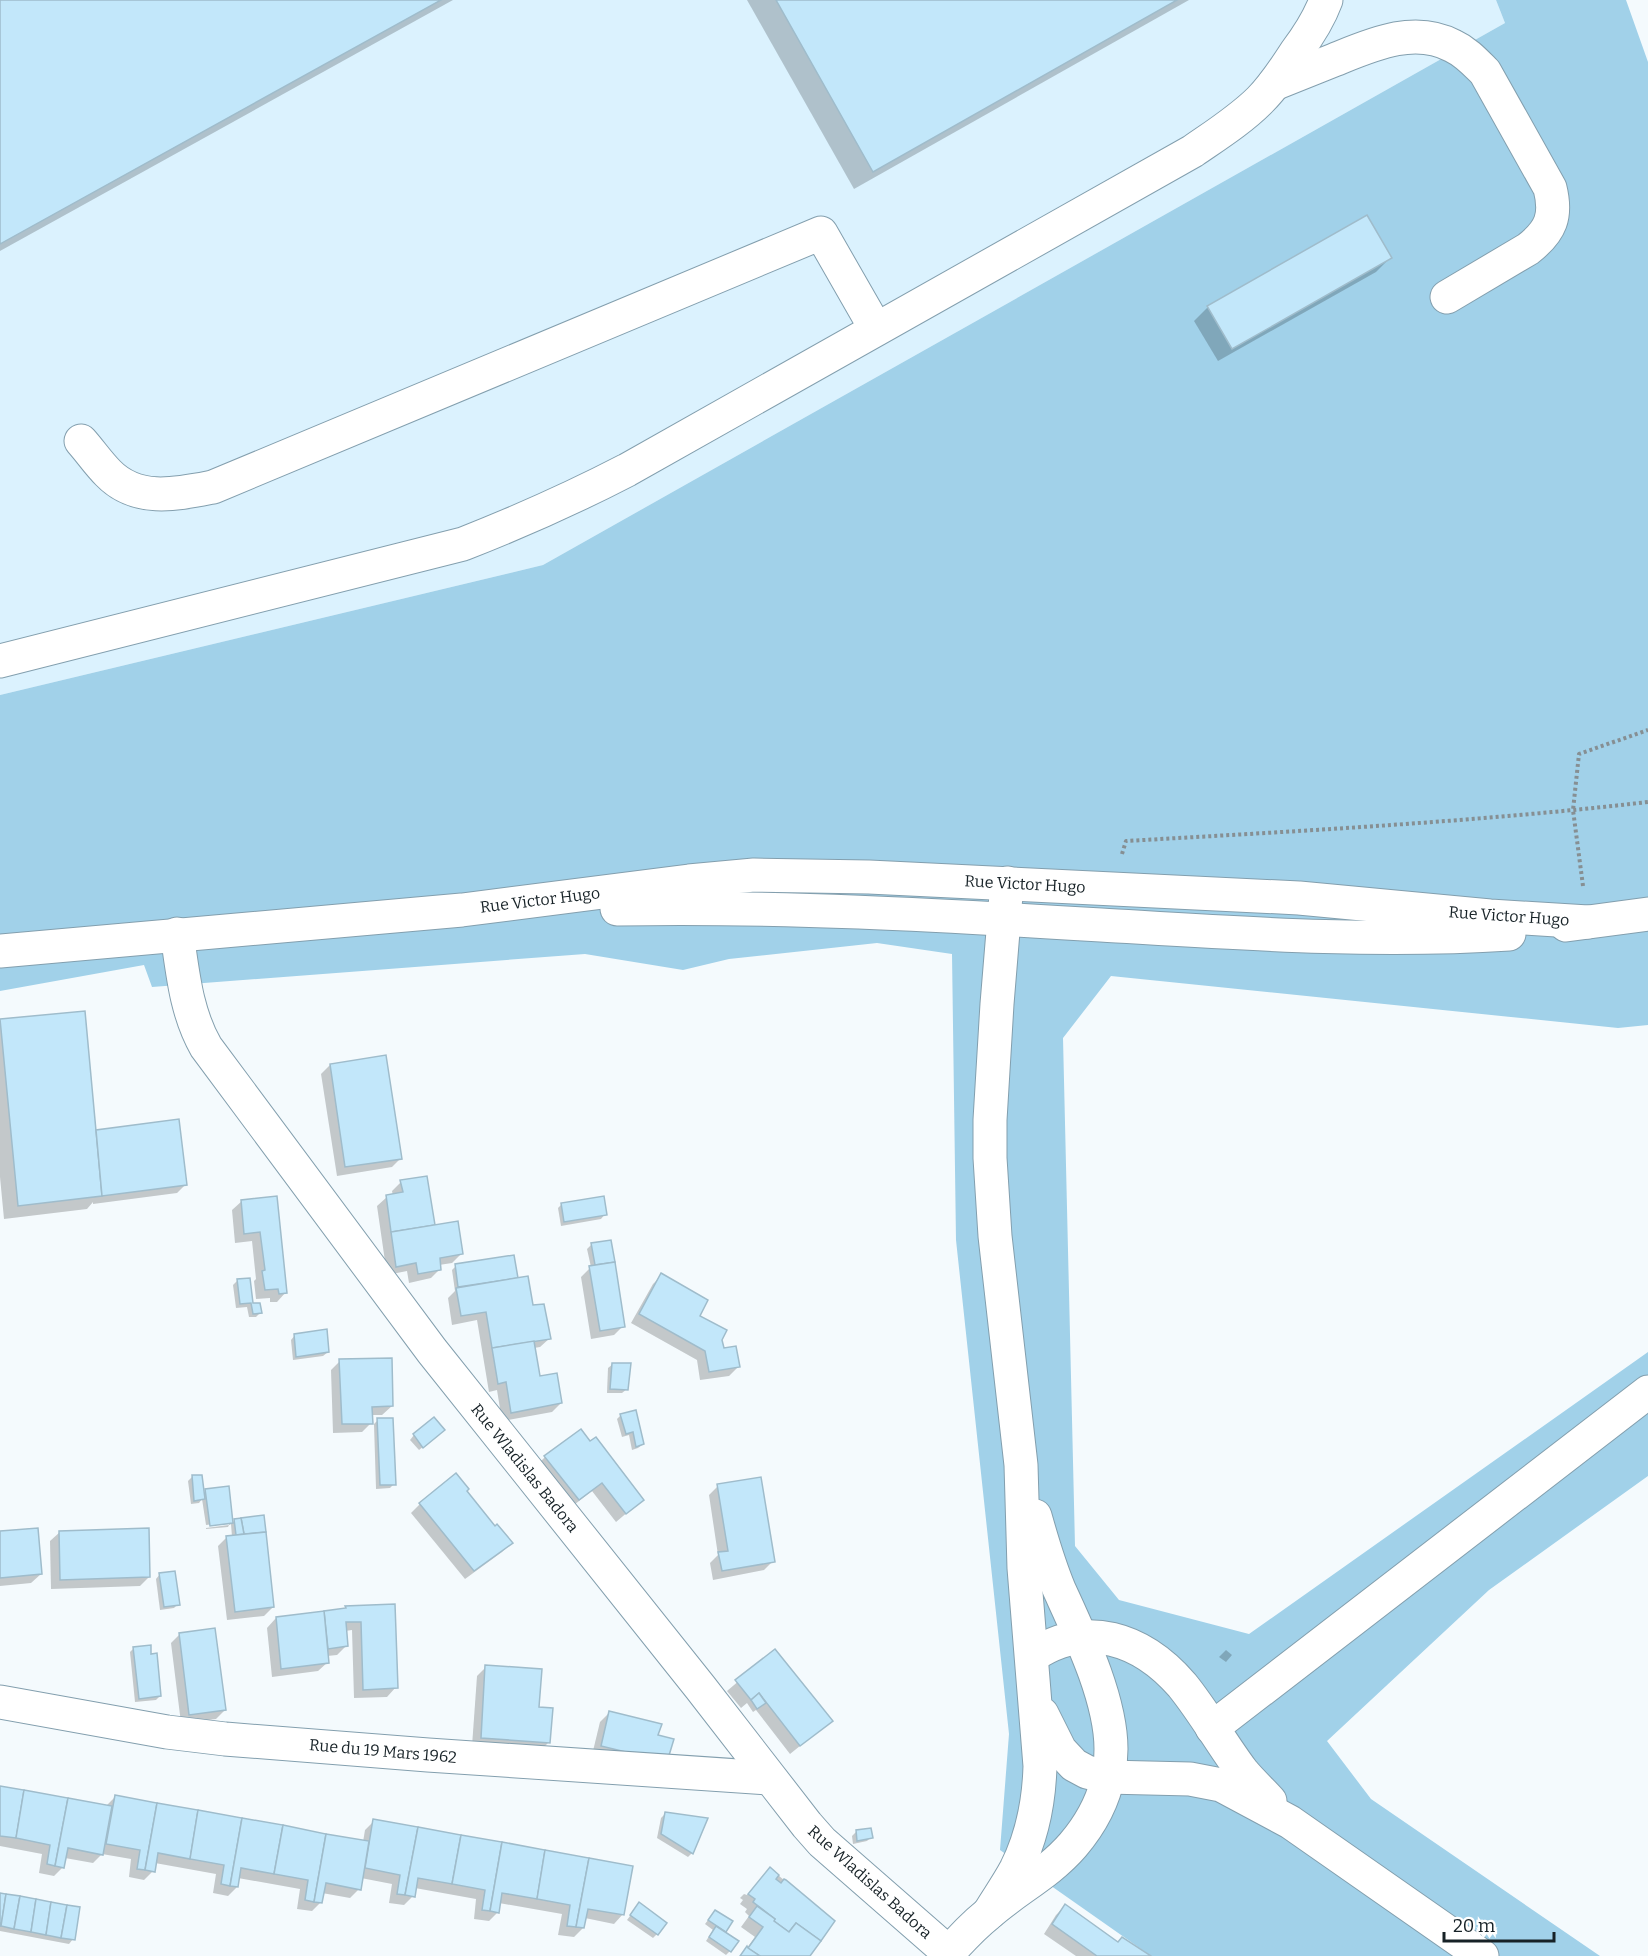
<svg xmlns="http://www.w3.org/2000/svg" width="1648" height="1956" font-family="Bitter,serif">
  <rect width="100%" height="100%" fill="#f4fafd"/>
  <path fill="#dbf2fe" d="M 0,0 L 1496,0 L 1505,23 L 543,565 L 0,695 Z"/>
  <path fill="#a1d1e9" d="M 1496,0 L 1626,0 L 1648,62 L 1648,1025 L 1618,1028 L 1111,976 L 1063,1038 L 1075,1546 L 1119,1600 L 1249,1634 L 1648,1352 L 1648,1476 L 1489,1590 L 1327,1741 L 1371,1799 L 1600,1956 L 1151,1956 L 1000,1850 L 1009,1734 L 956,1240 L 952,954 L 877,943 L 729,959 L 683,970 L 585,954 L 152,987 L 144,965 L 0,991 L 0,695 L 543,565 L 1505,23 Z"/>
  <g fill="#0003">
    <path d="M 0,0 L 453,0 L 0,251 Z"/>
    <path d="M 747,0 L 1189,0 L 854,189 Z"/>
    <path d="M 1390,258 L 1376,272 L 1218,361 L 1194,321 L 1208,307 Z"/>
    <path d="M 83,1013 L 94,1132 L 178,1121 L 186,1184 L 177,1193 L 93,1204 L 93,1202 L 87,1209 L 4,1219 L 0,1177 L 0,1021 Z"/>
    <path d="M 330,1065 L 401,1158 L 392,1167 L 337,1176 L 321,1074 Z"/>
    <path d="M 401,1182 L 434,1227 L 461,1254 L 452,1263 L 439,1265 L 440,1269 L 431,1278 L 409,1283 L 407,1271 L 387,1275 L 377,1206 L 387,1197 L 393,1196 L 392,1191 Z"/>
    <path d="M 276,1198 L 286,1292 L 277,1302 L 270,1302 L 270,1298 L 256,1299 L 254,1281 L 256,1279 L 252,1241 L 235,1243 L 232,1210 L 242,1201 Z"/>
    <path d="M 562,1204 L 605,1214 L 601,1219 L 561,1226 L 558,1208 Z"/>
    <path d="M 610,1241 L 623,1326 L 614,1335 L 591,1339 L 581,1277 L 591,1267 L 587,1249 L 592,1244 Z"/>
    <path d="M 456,1266 L 516,1279 L 550,1338 L 540,1347 L 534,1348 L 539,1378 L 561,1403 L 552,1412 L 502,1421 L 497,1390 L 489,1392 L 477,1320 L 452,1325 L 448,1298 L 455,1291 L 452,1270 Z"/>
    <path d="M 662,1275 L 720,1339 L 723,1350 L 739,1366 L 729,1376 L 700,1380 L 697,1360 L 631,1323 L 653,1284 Z"/>
    <path d="M 248,1280 L 251,1304 L 260,1313 L 256,1317 L 249,1317 L 247,1307 L 236,1308 L 233,1285 L 237,1281 Z"/>
    <path d="M 295,1335 L 328,1352 L 323,1356 L 293,1360 L 291,1340 Z"/>
    <path d="M 340,1361 L 392,1406 L 382,1415 L 371,1415 L 371,1423 L 362,1432 L 333,1433 L 331,1370 Z"/>
    <path d="M 613,1364 L 627,1389 L 622,1393 L 607,1393 L 608,1368 Z"/>
    <path d="M 621,1415 L 643,1444 L 638,1448 L 632,1450 L 629,1435 L 622,1437 L 617,1419 Z"/>
    <path d="M 378,1420 L 394,1484 L 390,1488 L 376,1489 L 374,1424 Z"/>
    <path d="M 439,1434 L 419,1450 L 410,1440 L 414,1435 Z"/>
    <path d="M 590,1443 L 642,1500 L 616,1522 L 592,1491 L 570,1508 L 536,1466 L 545,1457 Z"/>
    <path d="M 192,1477 L 203,1494 L 206,1491 L 232,1523 L 235,1520 L 263,1517 L 273,1607 L 264,1616 L 227,1620 L 218,1546 L 227,1537 L 232,1537 L 231,1524 L 229,1525 L 229,1522 L 206,1525 L 202,1499 L 199,1503 L 191,1504 L 188,1481 Z"/>
    <path d="M 718,1486 L 773,1561 L 764,1570 L 713,1580 L 710,1563 L 718,1555 L 709,1495 Z"/>
    <path d="M 420,1504 L 494,1528 L 511,1543 L 502,1552 L 465,1579 L 411,1513 Z"/>
    <path d="M 229,1525 L 228,1527 L 206,1529 L 206,1528 Z"/>
    <path d="M 60,1532 L 149,1577 L 140,1586 L 51,1589 L 50,1541 Z"/>
    <path d="M 0,1533 L 41,1574 L 31,1583 L 0,1586 Z"/>
    <path d="M 160,1574 L 178,1604 L 174,1608 L 160,1610 L 156,1579 Z"/>
    <path d="M 394,1606 L 396,1687 L 387,1697 L 354,1698 L 352,1630 L 345,1631 L 346,1646 L 337,1655 L 327,1656 L 328,1662 L 318,1671 L 272,1677 L 267,1628 L 276,1618 L 344,1610 L 346,1608 Z"/>
    <path d="M 180,1634 L 225,1710 L 216,1719 L 181,1723 L 171,1643 Z"/>
    <path d="M 134,1648 L 150,1655 L 160,1696 L 156,1700 L 135,1702 L 130,1652 Z"/>
    <path d="M 1226,1650 L 1232,1655 L 1226,1662 L 1219,1657 Z"/>
    <path d="M 774,1651 L 831,1721 L 790,1754 L 756,1710 L 753,1712 L 747,1703 L 741,1708 L 727,1691 Z"/>
    <path d="M 486,1667 L 537,1709 L 549,1742 L 539,1752 L 472,1746 L 477,1676 Z"/>
    <path d="M 609,1713 L 656,1737 L 666,1761 L 592,1755 L 600,1722 Z"/>
    <path d="M 0,1787 L 106,1806 L 115,1797 L 363,1842 L 365,1830 L 374,1821 L 623,1914 L 614,1924 L 585,1918 L 583,1928 L 574,1937 L 558,1935 L 562,1914 L 499,1903 L 498,1912 L 489,1921 L 474,1919 L 476,1899 L 415,1888 L 413,1896 L 404,1905 L 389,1903 L 392,1884 L 361,1878 L 359,1889 L 350,1898 L 322,1893 L 321,1902 L 312,1911 L 297,1909 L 300,1889 L 238,1878 L 237,1887 L 228,1896 L 213,1893 L 216,1874 L 155,1863 L 153,1871 L 144,1880 L 129,1877 L 131,1859 L 102,1854 L 93,1863 L 65,1858 L 63,1867 L 54,1876 L 39,1873 L 42,1854 L 0,1846 Z"/>
    <path d="M 665,1814 L 692,1853 L 688,1857 L 657,1838 L 661,1818 Z"/>
    <path d="M 856,1832 L 871,1837 L 867,1841 L 853,1844 L 852,1836 Z"/>
    <path d="M 771,1869 L 833,1922 L 808,1956 L 741,1956 L 755,1937 L 741,1927 L 749,1916 L 745,1912 L 747,1909 L 740,1904 L 743,1900 L 740,1898 L 744,1894 L 747,1895 Z"/>
    <path d="M 0,1894 L 73,1939 L 69,1944 L 0,1931 Z"/>
    <path d="M 639,1904 L 657,1934 L 653,1938 L 627,1920 Z"/>
    <path d="M 1065,1906 L 1118,1943 L 1148,1956 L 1076,1956 L 1044,1934 L 1056,1915 Z"/>
    <path d="M 715,1911 L 731,1922 L 724,1933 L 730,1951 L 726,1955 L 706,1941 L 713,1930 L 705,1924 Z"/>
  </g>
  <g fill="#c2e7fa" stroke="#9fbccb" stroke-width="1.5">
    <path d="M 0,0 L 441,0 L 0,244 Z"/>
    <path d="M 776,0 L 1177,0 L 873,172 Z"/>
    <path d="M 1367,215 L 1392,258 L 1232,349 L 1207,306 Z"/>
    <path d="M 85,1011 L 102,1196 L 18,1206 L 0,1019 Z"/>
    <path d="M 386,1055 L 402,1159 L 345,1167 L 330,1064 Z"/>
    <path d="M 179,1119 L 187,1185 L 102,1196 L 96,1130 Z"/>
    <path d="M 427,1176 L 435,1225 L 391,1232 L 386,1195 L 403,1192 L 400,1180 Z"/>
    <path d="M 277,1196 L 287,1293 L 279,1294 L 278,1289 L 265,1290 L 262,1271 L 265,1270 L 260,1232 L 244,1234 L 241,1200 Z"/>
    <path d="M 604,1196 L 607,1215 L 564,1222 L 561,1203 Z"/>
    <path d="M 458,1221 L 463,1254 L 440,1258 L 441,1270 L 418,1274 L 416,1263 L 396,1267 L 391,1232 Z"/>
    <path d="M 611,1240 L 615,1262 L 595,1265 L 591,1243 Z"/>
    <path d="M 514,1255 L 518,1278 L 458,1287 L 455,1264 Z"/>
    <path d="M 615,1262 L 625,1327 L 600,1331 L 589,1266 Z"/>
    <path d="M 661,1273 L 708,1300 L 700,1316 L 727,1330 L 722,1340 L 724,1348 L 736,1346 L 740,1367 L 709,1372 L 705,1351 L 639,1314 Z"/>
    <path d="M 528,1276 L 533,1305 L 544,1304 L 551,1339 L 492,1348 L 486,1312 L 461,1316 L 456,1288 Z"/>
    <path d="M 250,1278 L 253,1303 L 260,1303 L 262,1313 L 253,1314 L 251,1303 L 240,1304 L 237,1279 Z"/>
    <path d="M 327,1329 L 329,1352 L 296,1357 L 294,1334 Z"/>
    <path d="M 534,1341 L 540,1376 L 557,1373 L 562,1403 L 511,1413 L 506,1382 L 498,1384 L 492,1348 Z"/>
    <path d="M 392,1358 L 393,1406 L 372,1407 L 373,1424 L 342,1424 L 339,1359 Z"/>
    <path d="M 612,1363 L 631,1363 L 628,1390 L 610,1389 Z"/>
    <path d="M 636,1410 L 644,1444 L 636,1447 L 633,1432 L 626,1434 L 620,1414 Z"/>
    <path d="M 434,1417 L 445,1430 L 423,1448 L 413,1434 Z"/>
    <path d="M 377,1418 L 393,1418 L 396,1485 L 380,1485 Z"/>
    <path d="M 581,1429 L 590,1441 L 596,1437 L 644,1500 L 626,1514 L 602,1483 L 579,1500 L 544,1456 Z"/>
    <path d="M 456,1473 L 469,1489 L 467,1491 L 495,1526 L 497,1524 L 513,1543 L 474,1571 L 419,1503 Z"/>
    <path d="M 192,1475 L 202,1475 L 205,1499 L 194,1501 Z"/>
    <path d="M 761,1477 L 775,1562 L 722,1571 L 718,1552 L 728,1551 L 717,1484 Z"/>
    <path d="M 229,1486 L 233,1523 L 210,1526 L 205,1489 Z"/>
    <path d="M 264,1515 L 266,1532 L 244,1534 L 241,1518 Z"/>
    <path d="M 241,1518 L 244,1534 L 236,1535 L 234,1519 Z"/>
    <path d="M 38,1528 L 42,1574 L 0,1578 L 0,1531 Z"/>
    <path d="M 149,1528 L 150,1577 L 60,1580 L 59,1531 Z"/>
    <path d="M 266,1532 L 274,1607 L 235,1612 L 226,1536 Z"/>
    <path d="M 175,1571 L 180,1605 L 164,1607 L 159,1573 Z"/>
    <path d="M 395,1604 L 398,1688 L 363,1690 L 361,1622 L 346,1622 L 348,1646 L 328,1649 L 324,1611 L 346,1608 L 345,1606 Z"/>
    <path d="M 324,1611 L 329,1663 L 281,1669 L 276,1617 Z"/>
    <path d="M 215,1628 L 226,1710 L 189,1715 L 179,1633 Z"/>
    <path d="M 151,1645 L 151,1654 L 157,1653 L 161,1696 L 139,1699 L 133,1647 Z"/>
    <path d="M 775,1649 L 833,1721 L 800,1746 L 759,1693 L 751,1700 L 735,1680 Z"/>
    <path d="M 485,1665 L 542,1669 L 539,1707 L 553,1708 L 550,1743 L 481,1738 Z"/>
    <path d="M 759,1693 L 766,1703 L 757,1709 L 751,1700 Z"/>
    <path d="M 609,1711 L 662,1724 L 658,1735 L 674,1739 L 667,1762 L 601,1746 Z"/>
    <path d="M 0,1786 L 24,1790 L 16,1838 L 0,1836 Z"/>
    <path d="M 24,1790 L 68,1798 L 55,1866 L 47,1864 L 50,1845 L 16,1838 Z"/>
    <path d="M 115,1795 L 157,1803 L 145,1870 L 137,1869 L 140,1850 L 106,1844 Z"/>
    <path d="M 68,1798 L 112,1806 L 103,1855 L 68,1848 L 64,1868 L 55,1866 Z"/>
    <path d="M 157,1803 L 198,1810 L 190,1859 L 158,1853 L 155,1872 L 145,1870 Z"/>
    <path d="M 198,1810 L 242,1818 L 230,1886 L 221,1884 L 224,1865 L 190,1859 Z"/>
    <path d="M 665,1812 L 708,1818 L 693,1854 L 661,1834 Z"/>
    <path d="M 242,1818 L 283,1825 L 274,1874 L 241,1868 L 238,1887 L 230,1886 Z"/>
    <path d="M 373,1819 L 418,1827 L 405,1895 L 397,1894 L 400,1875 L 365,1868 Z"/>
    <path d="M 283,1825 L 326,1834 L 314,1902 L 305,1900 L 308,1880 L 274,1874 Z"/>
    <path d="M 418,1827 L 461,1835 L 452,1884 L 418,1878 L 415,1897 L 405,1895 Z"/>
    <path d="M 871,1828 L 873,1838 L 857,1841 L 856,1830 Z"/>
    <path d="M 326,1834 L 369,1841 L 361,1890 L 326,1883 L 322,1903 L 314,1902 Z"/>
    <path d="M 461,1835 L 502,1842 L 490,1911 L 482,1910 L 485,1890 L 452,1884 Z"/>
    <path d="M 502,1842 L 545,1850 L 537,1899 L 502,1893 L 499,1913 L 490,1911 Z"/>
    <path d="M 545,1850 L 589,1858 L 576,1927 L 567,1926 L 570,1905 L 537,1899 Z"/>
    <path d="M 589,1858 L 633,1866 L 624,1915 L 588,1909 L 584,1928 L 576,1927 Z"/>
    <path d="M 770,1867 L 779,1875 L 776,1879 L 781,1883 L 784,1879 L 786,1880 L 835,1921 L 821,1941 L 796,1923 L 789,1932 L 774,1921 L 775,1919 L 753,1902 L 755,1899 L 748,1894 Z"/>
    <path d="M 0,1893 L 6,1894 L 1,1926 L 0,1926 Z"/>
    <path d="M 6,1894 L 20,1896 L 14,1929 L 1,1926 Z"/>
    <path d="M 20,1896 L 36,1899 L 31,1932 L 14,1929 Z"/>
    <path d="M 36,1899 L 51,1902 L 46,1935 L 31,1932 Z"/>
    <path d="M 51,1902 L 67,1905 L 61,1938 L 46,1935 Z"/>
    <path d="M 639,1902 L 667,1923 L 658,1935 L 630,1915 Z"/>
    <path d="M 1065,1904 L 1118,1942 L 1122,1937 L 1151,1956 L 1097,1956 L 1052,1924 Z"/>
    <path d="M 67,1905 L 80,1907 L 75,1940 L 61,1938 Z"/>
    <path d="M 757,1906 L 775,1919 L 774,1921 L 789,1932 L 796,1923 L 821,1941 L 810,1956 L 760,1956 L 748,1948 L 763,1927 L 749,1917 Z"/>
    <path d="M 715,1910 L 733,1921 L 726,1932 L 708,1920 Z"/>
    <path d="M 716,1926 L 739,1941 L 731,1952 L 709,1937 Z"/>
    <path d="M 747,1946 L 748,1948 L 760,1956 L 740,1956 Z"/>
  </g>
  <g fill="none" stroke-linecap="round" stroke-linejoin="round">
    <defs>
      <g id="minor">
        <path d="M 1274,84 C 1294,76 1314,68 1334,60 C 1371,45 1414,25 1453,46 C 1466,52 1475,62 1485,72 L 1550,188 C 1557,216 1551,231 1528,249 L 1447,297"/>
        <path d="M 81,441 C 90,451 98,463 108,473 C 137,503 177,494 213,487 L 821,233 L 876,329"/>
        <path d="M 0,661 L 463,544 C 519,522 573,498 627,470 L 1193,151 C 1216,135 1240,120 1260,100 C 1274,86 1285,69 1296,52 C 1308,36 1319,19 1326,0"/>
        <path d="M 177,934 C 183,974 186,1012 206,1047 L 432,1351 L 700,1687 L 807,1825 L 822,1842 L 949,1953"/>
        <path d="M 1032,1656 C 1086,1619 1142,1639 1182,1685 C 1204,1712 1221,1743 1242,1771 C 1251,1782 1261,1791 1270,1801"/>
        <path d="M 0,1702 L 167,1732 L 225,1739 L 428,1755 L 769,1778"/>
        <path d="M 1042,1714 L 1060,1750 L 1074,1765 L 1087,1772 L 1107,1777 L 1190,1779 L 1221,1785 L 1290,1822 L 1482,1956"/>
        <path d="M 1212,1728 L 1648,1392"/>
        <path d="M 989,1913 C 998,1898 1008,1884 1016,1869 C 1032,1837 1039,1802 1040,1766 L 1024,1568 L 1021,1465 L 995,1236 L 990,1158 L 990,1120 L 997,1004 L 1007,883"/>
        <path d="M 946,1956 C 959,1941 973,1926 988,1914 C 1016,1889 1048,1874 1073,1845 C 1096,1818 1111,1785 1111,1749 C 1111,1699 1080,1635 1059,1589 C 1049,1565 1042,1541 1035,1516"/>
      </g>
      <g id="major">
        <path d="M 617,909 C 778,906 940,915 1101,925 C 1237,933 1373,943 1509,934"/>
        <path d="M 1566,925 L 1648,914"/>
        <path d="M 0,951 L 462,910 L 689,881 L 754,875 L 869,877 L 1299,898 L 1490,916 L 1588,922"/>
      </g>
    </defs>
    <use href="#minor" stroke="#839fae" stroke-width="35"/>
    <use href="#major" stroke="#839fae" stroke-width="35"/>
    <g stroke="#868f93" stroke-width="4" stroke-dasharray="3 3" stroke-linecap="butt">
      <path d="M 1122,854 L 1126,841 C 1300,831 1475,822 1648,802"/>
      <path d="M 1583,886 L 1573,810 L 1579,754 L 1648,730"/>
    </g>
    <use href="#minor" stroke="#fff" stroke-width="33"/>
    <use href="#major" stroke="#fff" stroke-width="33"/>
  </g>
  <g text-anchor="middle" dominant-baseline="central" stroke-width="6" stroke-linejoin="round" paint-order="stroke">
    <g font-size="16" fill="#172227" stroke="#fff">
      <text transform="translate(1025 884) rotate(3)">Rue Victor Hugo</text>
      <text transform="translate(540 900) rotate(-7)">Rue Victor Hugo</text>
      <text transform="translate(1509 916) rotate(4)">Rue Victor Hugo</text>
      <text transform="translate(525 1468) rotate(51)">Rue Wladislas Badora</text>
      <text transform="translate(383 1751) rotate(5)">Rue du 19 Mars 1962</text>
      <text transform="translate(870 1882) rotate(42)">Rue Wladislas Badora</text>
    </g>
  </g>
  <path d="M1444 1932v9h110v-9" fill="none" stroke="#172227" stroke-width="3"/>
  <text x="1453" y="1932" font-size="18" fill="#172227" stroke="#ffffff" stroke-width="4.5" paint-order="stroke">20 m</text>
</svg>
